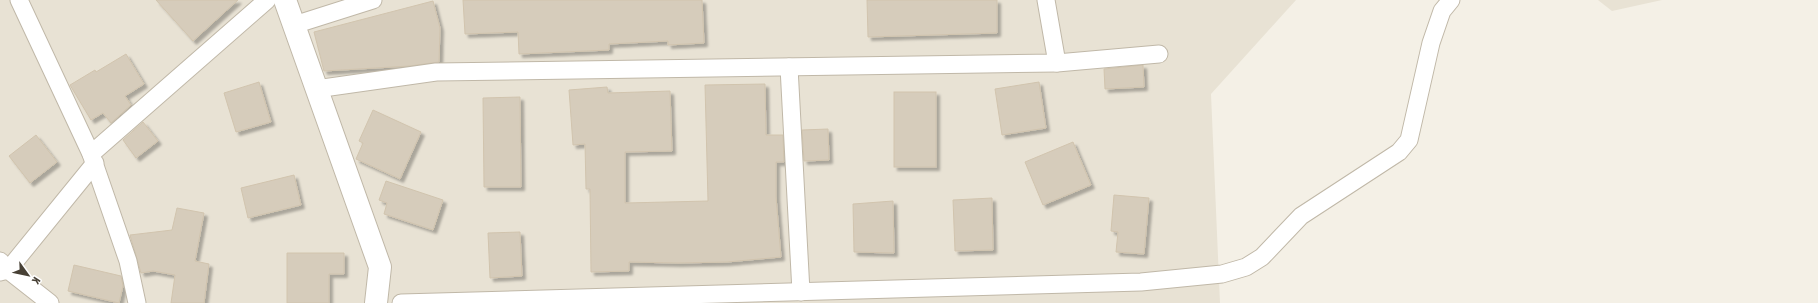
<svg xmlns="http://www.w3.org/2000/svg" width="1818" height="303" font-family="'Asap Condensed',sans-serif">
  <defs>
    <filter id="shadow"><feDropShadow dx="3.5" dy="3.5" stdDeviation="1" flood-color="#0004"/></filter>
  </defs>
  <rect width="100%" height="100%" fill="#f4f0e6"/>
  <g fill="#e8e2d4">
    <path d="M 0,0 L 1296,0 L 1211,94 L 1220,303 L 0,303 Z"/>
    <path d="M 1598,0 L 1662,0 L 1612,11 Z"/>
  </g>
  <g fill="#d6ccbb" stroke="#d1c4ae" filter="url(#shadow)">
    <path d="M 156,0 L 238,0 L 193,41 Z"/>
    <path d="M 463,0 L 702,0 L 704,43 L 668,45 L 668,41 L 609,44 L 609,50 L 519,54 L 518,32 L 465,34 Z"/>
    <path d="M 867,0 L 997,0 L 997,33 L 868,37 Z"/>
    <path d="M 433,1 L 440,28 L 439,62 L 410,66 L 324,71 L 314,32 Z"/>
    <path d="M 126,54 L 144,84 L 125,96 L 131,105 L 111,123 L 103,113 L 91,120 L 70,85 L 95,70 L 96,72 Z"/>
    <path d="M 1143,65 L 1144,87 L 1105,89 L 1104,69 Z"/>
    <path d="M 259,82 L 271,122 L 236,132 L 224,93 Z"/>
    <path d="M 1039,82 L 1046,128 L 1002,135 L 995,89 Z"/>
    <path d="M 765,84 L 766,135 L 783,135 L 784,162 L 776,162 L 776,197 L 781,257 L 727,262 L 678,263 L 629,262 L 629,271 L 591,272 L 590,189 L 586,189 L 585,144 L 573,145 L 569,90 L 607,87 L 608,93 L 670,91 L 672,151 L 625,152 L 625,203 L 708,201 L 705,85 Z"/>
    <rect x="894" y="92" width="42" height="75"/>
    <path d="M 520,97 L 521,187 L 484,187 L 483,98 Z"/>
    <path d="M 373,110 L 421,132 L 400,179 L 356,159 L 363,143 L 359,141 Z"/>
    <path d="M 143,122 L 158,141 L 136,158 L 123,140 Z"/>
    <path d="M 828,129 L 829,160 L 804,161 L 802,130 Z"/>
    <path d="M 36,135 L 57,162 L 30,183 L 9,156 Z"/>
    <path d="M 1073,142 L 1091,185 L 1043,205 L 1025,162 Z"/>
    <path d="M 294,175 L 301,205 L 248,218 L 241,188 Z"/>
    <path d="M 386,181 L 443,200 L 433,230 L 384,214 L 387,203 L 379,200 Z"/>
    <path d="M 1114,195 L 1149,198 L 1144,254 L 1116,252 L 1118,232 L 1111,231 Z"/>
    <path d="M 992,198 L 993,250 L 955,251 L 953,200 Z"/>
    <path d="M 893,201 L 894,253 L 854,252 L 853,204 Z"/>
    <path d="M 177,208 L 204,213 L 195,261 L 209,264 L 204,303 L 171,303 L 175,275 L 153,271 L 141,273 L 130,235 L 172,230 Z"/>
    <path d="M 520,232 L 522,276 L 490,278 L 488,233 Z"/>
    <path d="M 287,253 L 344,253 L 344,274 L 329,274 L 329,303 L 287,303 Z"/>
    <path d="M 74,265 L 121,276 L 123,286 L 119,303 L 68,291 Z"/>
  </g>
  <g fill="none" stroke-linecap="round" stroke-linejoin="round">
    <defs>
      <g id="minor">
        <path d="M 19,0 L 91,154 L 128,261 L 137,303"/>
        <path d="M 1046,0 L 1057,63"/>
        <path d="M 294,25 L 373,0"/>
        <path d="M 789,67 L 801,292"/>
        <path d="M 316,89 L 436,72 L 1057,63 L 1159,54"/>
        <path d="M 91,154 L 267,0"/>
        <path d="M 0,261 L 8,270 L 95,163"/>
        <path d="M 0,272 L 8,270 L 50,303"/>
        <path d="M 401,303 L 1141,282 L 1222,274 L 1246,267 L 1262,257 L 1301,216 L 1399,152 L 1409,140 L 1431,43 L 1442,11 L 1451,0"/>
      </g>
      <path id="tertiary" d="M 285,0 L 380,267 L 376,303"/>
    </defs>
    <use href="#minor" stroke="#c0b8a8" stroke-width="19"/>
    <use href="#tertiary" stroke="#c0b8a8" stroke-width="24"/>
    <use href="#minor" stroke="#fff" stroke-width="17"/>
    <use href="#tertiary" stroke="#fff" stroke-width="22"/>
  </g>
  <g transform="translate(28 275) rotate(123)" stroke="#ffffff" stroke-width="3" paint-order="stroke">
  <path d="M0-3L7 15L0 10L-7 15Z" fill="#474035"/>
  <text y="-6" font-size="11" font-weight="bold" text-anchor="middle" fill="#474035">K</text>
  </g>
</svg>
